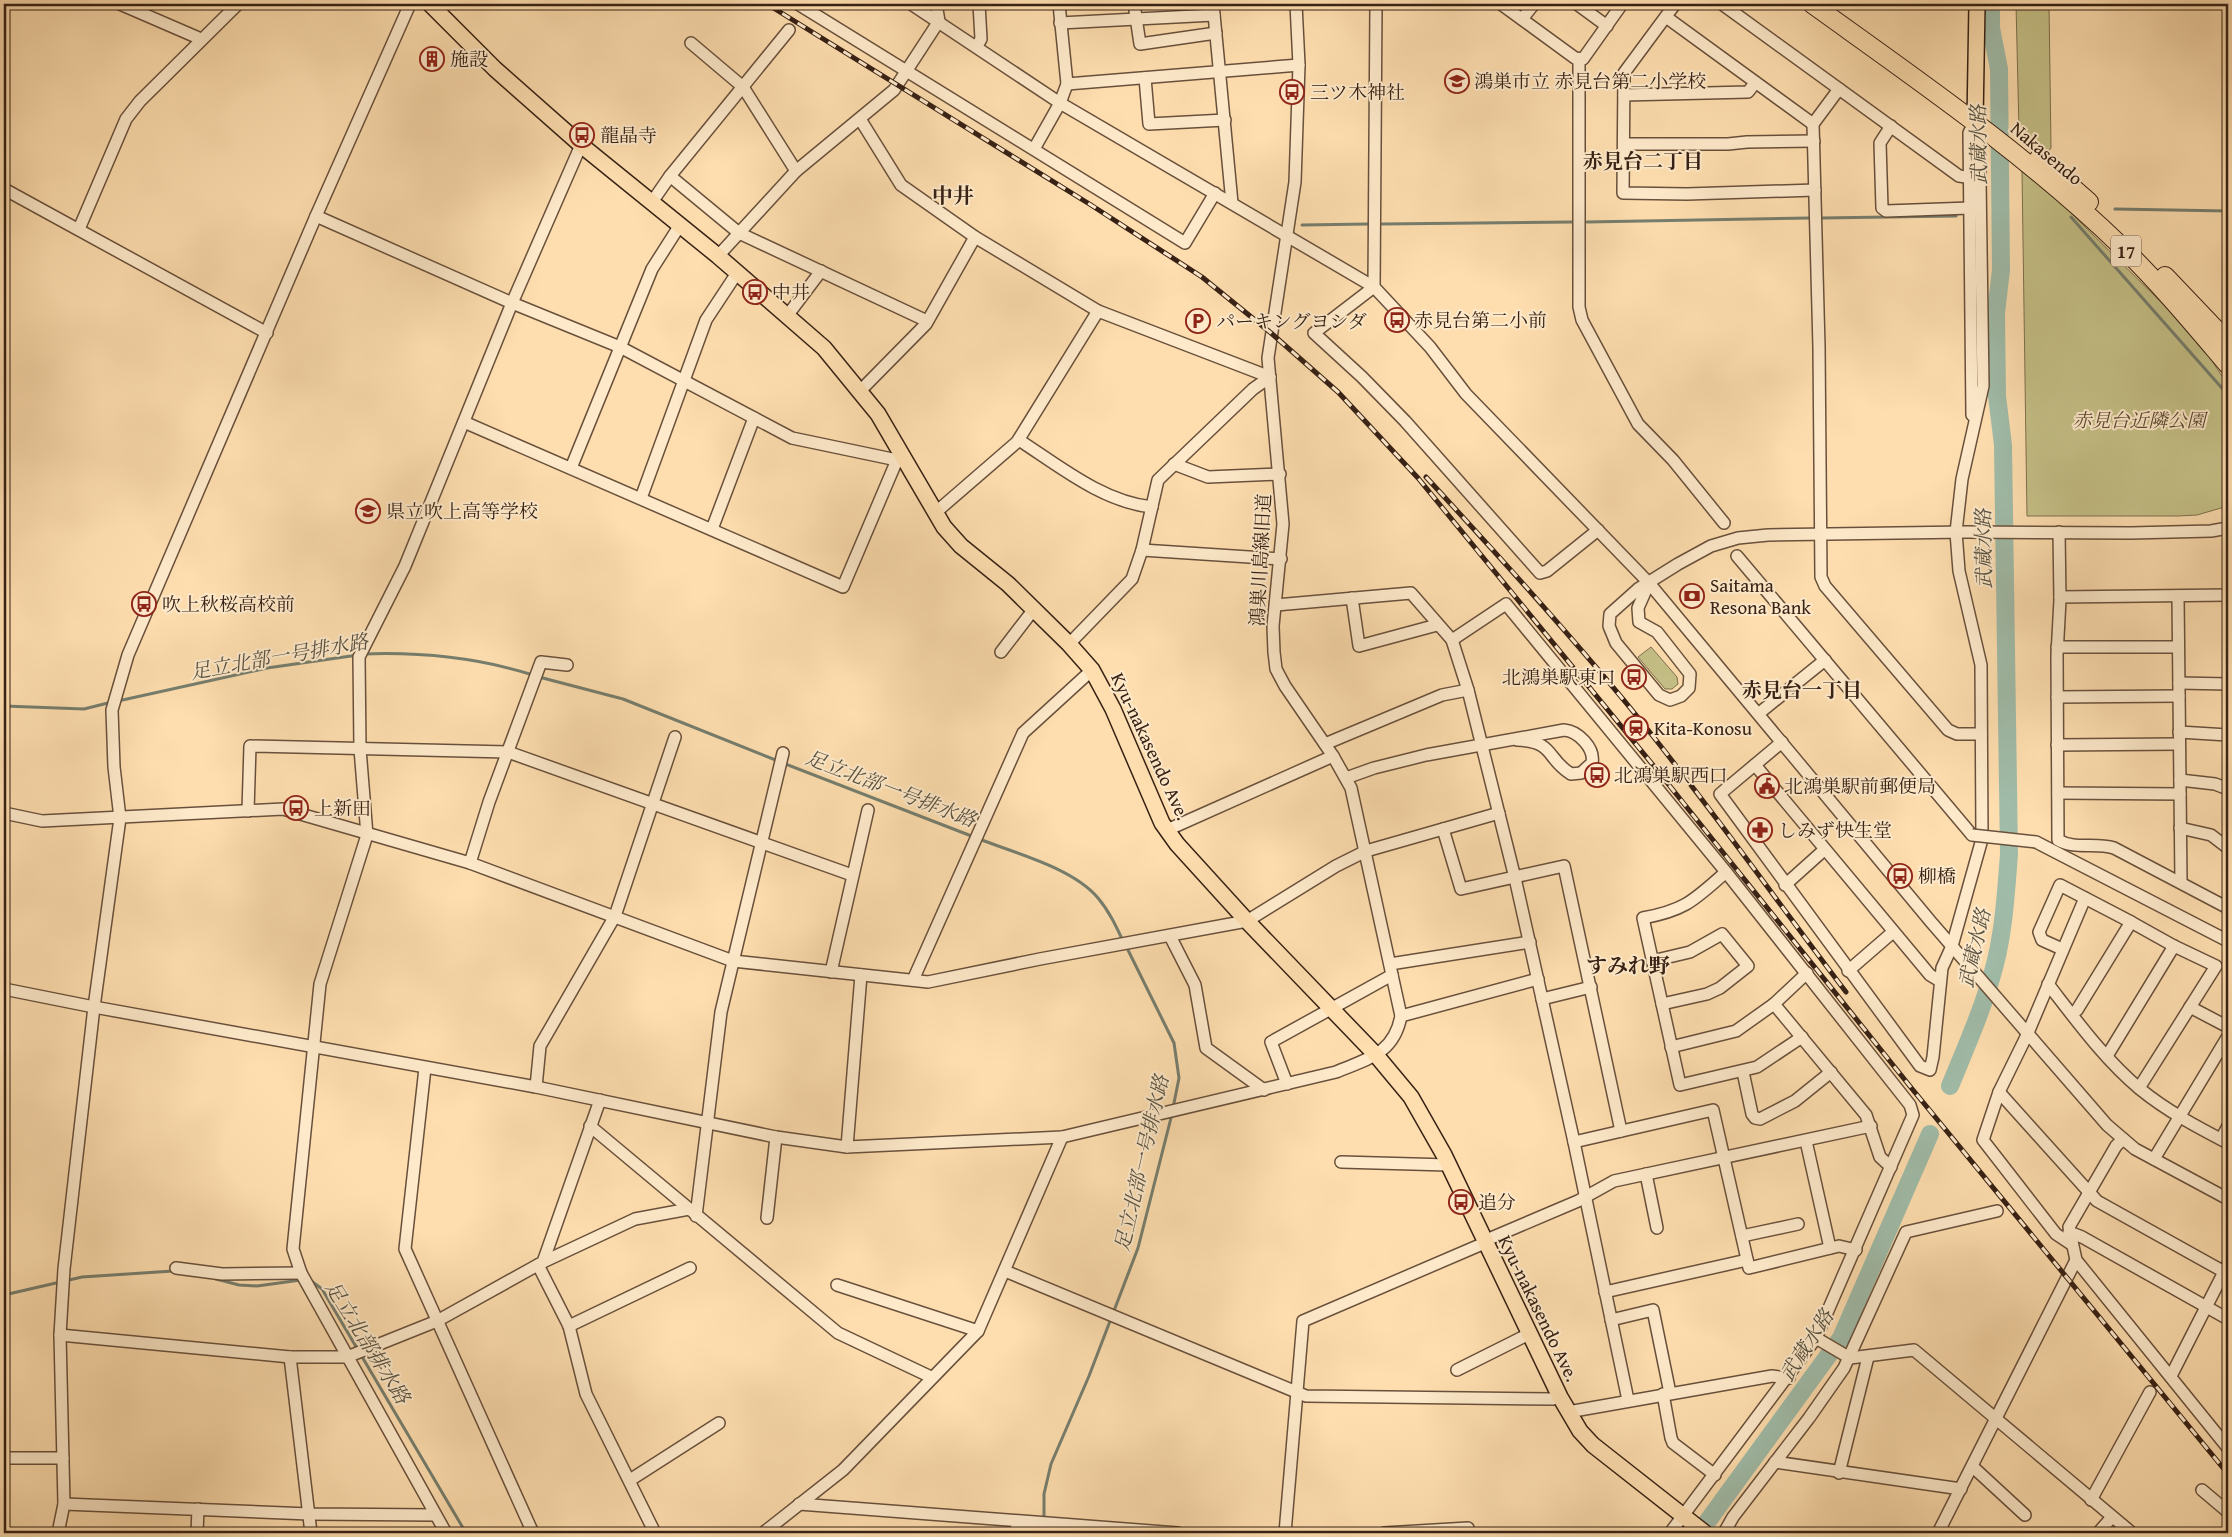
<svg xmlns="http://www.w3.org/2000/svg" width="2232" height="1537" font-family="'Gentium Book Plus','Noto Serif JP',serif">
  <rect width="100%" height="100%" fill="#fedeaf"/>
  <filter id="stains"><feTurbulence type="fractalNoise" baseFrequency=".004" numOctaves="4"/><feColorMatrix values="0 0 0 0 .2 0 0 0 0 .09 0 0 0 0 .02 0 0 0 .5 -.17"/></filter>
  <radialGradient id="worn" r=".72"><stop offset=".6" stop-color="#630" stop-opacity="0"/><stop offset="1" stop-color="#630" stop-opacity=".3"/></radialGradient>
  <g fill="#c5c087" stroke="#7e704e">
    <path d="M 2016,4 L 2049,4 L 2051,148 L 2048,152 L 2019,129 Z"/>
    <path d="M 2022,171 L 2058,200 L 2179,320 L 2204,349 L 2228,385 L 2228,506 L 2197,515 L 2178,516 L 2027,516 Z"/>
    <path d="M 1651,647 L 1677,677 L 1678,684 L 1672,689 L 1665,689 L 1638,657 Z"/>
  </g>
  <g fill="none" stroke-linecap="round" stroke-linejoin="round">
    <g stroke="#767e6e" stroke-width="3">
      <path d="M 2115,209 L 2228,211"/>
      <path d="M 2071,217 L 2228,395"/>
      <path d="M 1821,218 L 1956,216"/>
      <path d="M 1587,222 L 1810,218"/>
      <path d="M 1382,224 L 1572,222"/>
      <path d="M 1302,225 L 1369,224"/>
      <path d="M 364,654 C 421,652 479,658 533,675"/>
      <path d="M 539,677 L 623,699 L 778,761"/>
      <path d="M 118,701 L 267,668 L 358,655"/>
      <path d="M 4,706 L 84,709 L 112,702"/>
      <path d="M 783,763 L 974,837"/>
      <path d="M 979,839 C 1015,853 1073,868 1098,898 C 1109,911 1116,926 1123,941"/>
      <path d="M 1126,946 L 1174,1043 L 1179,1078 L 1173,1108"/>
      <path d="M 216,1279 L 239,1285 L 257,1286 L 301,1280"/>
      <path d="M 310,1280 L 322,1289 L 358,1350"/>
      <path d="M 4,1295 L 82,1277 L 173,1271"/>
      <path d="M 361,1355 L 466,1533"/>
      <path d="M 1044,1533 L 1044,1494 L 1051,1464 L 1089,1376 L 1138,1248 L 1172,1114"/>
    </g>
    <g stroke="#a0bca9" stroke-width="18">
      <path d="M 1950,1086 C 1966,1047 1983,1009 1994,968 C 2004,931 2006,892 2009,854 L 2003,445 L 1997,396 L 1996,313 L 2001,270 L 1999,69 L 1991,28 L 1991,4"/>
      <path d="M 1699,1533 L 1841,1338 L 1930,1134"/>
    </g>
    <defs>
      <g id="minor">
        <path d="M 120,4 L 201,39"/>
        <path d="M 798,4 L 1185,243 L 1215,193"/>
        <path d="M 911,4 L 1060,103 L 1374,287 L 1430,347 L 1466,394 L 1649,583 L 1931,922 L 2107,1125 L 2135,1149 L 2228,1199"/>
        <path d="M 1134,4 L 1140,44 L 1216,33"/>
        <path d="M 1213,4 L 1232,203"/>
        <path d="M 1376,4 L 1374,287 L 1314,333 L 1362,377 L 1405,421 L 1540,573 L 1547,571 L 1598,530"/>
        <path d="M 1501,4 L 1575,58 L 1583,59 L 1622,4"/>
        <path d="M 1577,4 L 1607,26"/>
        <path d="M 1675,4 L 1624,73 L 1623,193 L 1687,194 L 1815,190"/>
        <path d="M 1722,4 L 1959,176 L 1980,179"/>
        <path d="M 1666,17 L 1813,124"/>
        <path d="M 1522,19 L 1534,4"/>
        <path d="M 1060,23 L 1214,15"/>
        <path d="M 691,43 L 743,87 L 796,171"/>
        <path d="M 977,46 L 981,39 L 979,4"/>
        <path d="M 1579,59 L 1579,307 L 1582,320 L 1638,424 L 1673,460 L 1724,523"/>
        <path d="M 1145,78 L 1149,124 L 1225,120"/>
        <path d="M 1067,84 L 1299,65"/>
        <path d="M 1839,89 L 1813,124 L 1819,347 L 1821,577 L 1825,586 L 1948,730 L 1957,734 L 1981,734"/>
        <path d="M 1624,95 L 1748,92 L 1755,83"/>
        <path d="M 860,119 L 901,185 L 975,237 L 1098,311 L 1270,377"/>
        <path d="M 1891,126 L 1880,143 L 1882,208 L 1886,211 L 1970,208"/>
        <path d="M 1624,144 L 1728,144 L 1747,142 L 1814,141"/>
        <path d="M 1034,149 L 1060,103 L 1067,84 L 1059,4"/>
        <path d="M 670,176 L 739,233 L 927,321"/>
        <path d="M 4,189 L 267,333"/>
        <path d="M 652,202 L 670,176 L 789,30"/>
        <path d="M 316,216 L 512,303 L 620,347 L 792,438 L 897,460 L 902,456"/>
        <path d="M 79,229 L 126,119 L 140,101 L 238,4"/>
        <path d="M 718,256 L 796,171 L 894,90 L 939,21 L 936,4"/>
        <path d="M 787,316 L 821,271"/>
        <path d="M 861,390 L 926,324 L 975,237"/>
        <path d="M 1972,415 L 1969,133 L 1975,121"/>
        <path d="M 464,422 L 843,587 L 897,460"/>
        <path d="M 1019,440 C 1059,466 1103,502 1152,507"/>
        <path d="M 1174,464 L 1208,477 L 1280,474"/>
        <path d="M 571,468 L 652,269 L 680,225"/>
        <path d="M 641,498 L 706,320 L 737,273"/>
        <path d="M 935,513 L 1017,442 L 1098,311"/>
        <path d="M 712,529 L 754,418"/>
        <path d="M 2059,532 L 2060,600 L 2057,655 L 2058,840 C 2075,850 2095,842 2114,848 L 2228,908"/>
        <path d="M 1142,550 L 1281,559"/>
        <path d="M 1737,556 L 1972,835"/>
        <path d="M 1649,583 L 1638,608 L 1639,622 L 1657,632 L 1690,674 L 1689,688 L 1681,696 L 1670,700 L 1659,695 L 1616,643 L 1609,626 L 1610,614 L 1638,589 L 1678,564 L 1711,546 L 1738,538 L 1768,535 L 1966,532 L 2131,533 L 2211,531 L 2228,528"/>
        <path d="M 2178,596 L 2181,882"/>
        <path d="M 2060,597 L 2228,595"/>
        <path d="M 1352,598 L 1359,646 L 1437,625"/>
        <path d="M 1276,605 L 1411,593 L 1452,640 L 1468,690 L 1515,878 L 1574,1142 L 1628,1400"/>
        <path d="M 1452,640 L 1506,604 L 1726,872 L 1910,1105 L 1913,1115 L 1816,1338 L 1670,1533"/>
        <path d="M 1069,644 L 1132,579 L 1142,550 L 1158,480 L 1253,389 L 1270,377"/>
        <path d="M 2057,647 L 2178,647"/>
        <path d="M 1001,652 L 1034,609"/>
        <path d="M 2179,683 L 2228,684"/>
        <path d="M 2057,697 L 2179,696"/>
        <path d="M 1763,710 L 1825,660"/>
        <path d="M 2179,732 L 2228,735"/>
        <path d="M 1782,742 L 1720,794 L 1920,1066 L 1930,1070 L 1933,1057 L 1942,968 L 1952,946 L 1982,839 L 1981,665 L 1959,571 L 1956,532 L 1962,479 L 1983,386 L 1980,179 L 1979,137 L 1976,122"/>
        <path d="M 1325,744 L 1442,695 L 1468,690"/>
        <path d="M 2057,745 L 2179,744"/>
        <path d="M 1755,765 L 1930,975 L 1940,981"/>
        <path d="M 1346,778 L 1374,768 L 1426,755 L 1564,730 C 1578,731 1595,748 1592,763 L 1581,773 L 1571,774 C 1545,758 1556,742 1517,740"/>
        <path d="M 2180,780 L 2215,784 L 2228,789"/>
        <path d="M 2058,793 L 2180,794"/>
        <path d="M 248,811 L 250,746 L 508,752 L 852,875"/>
        <path d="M 4,813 L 42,821 L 283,809 L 470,863 L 733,961 L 928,982 L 1040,959 L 1247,921 L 1336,866 L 1366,851 L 1499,813"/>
        <path d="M 2180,828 L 2211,835 L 2228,848"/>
        <path d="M 1443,829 L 1461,889 L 1564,866 L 1621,1131"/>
        <path d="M 1167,830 L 1333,756"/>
        <path d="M 2036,842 L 2228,941"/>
        <path d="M 470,863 L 489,802 L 541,662 L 567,665"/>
        <path d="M 1726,872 C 1694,900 1686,910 1643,918 L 1680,1085 L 1757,1067 L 1802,1037"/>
        <path d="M 1785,885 L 1824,850"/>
        <path d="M 1170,936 L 1195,985 L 1206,1048 L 1264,1090"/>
        <path d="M 2062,949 L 2042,940 L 2039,932 L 2060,885 L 2131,922"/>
        <path d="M 1652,961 L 1690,952 L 1722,934 L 1748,966 L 1720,988 L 1707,994 L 1662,1004"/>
        <path d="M 1390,964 L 1530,942"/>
        <path d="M 1848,971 L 1893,932"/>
        <path d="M 831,972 L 868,810"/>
        <path d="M 913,980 L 1023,733 L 1092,670"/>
        <path d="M 2048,984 C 2076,1020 2105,1060 2140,1089 C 2167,1111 2197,1127 2228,1143"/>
        <path d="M 4,989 L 94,1007 L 536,1087 L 776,1137 L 847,1147 L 1062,1137 L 1336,1072 C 1367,1059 1394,1054 1401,1016 L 1351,788 L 1333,756 L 1285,686 L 1276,669 L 1274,652 L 1273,626 L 1283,524 L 1268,358 L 1295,182 L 1299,65 L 1296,4"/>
        <path d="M 1542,999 L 1591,987"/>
        <path d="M 1774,1004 L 1866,1115 L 1880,1157 L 1891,1167"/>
        <path d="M 2190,1007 L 2228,1027"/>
        <path d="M 2072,1014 L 2077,1010 L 2131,922 L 2174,946 L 2216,966 L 2139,1088"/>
        <path d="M 1401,1016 L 1538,979"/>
        <path d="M 1671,1047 L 1736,1031 L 1774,1004 L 1807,973"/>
        <path d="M 2107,1056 L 2174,946"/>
        <path d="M 425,1068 L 405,1249 L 533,1533"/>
        <path d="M 1743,1072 L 1752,1114 L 1755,1118 L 1760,1119 L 1795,1101 L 1831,1072"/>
        <path d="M 1287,1084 L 1271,1042 L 1392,975"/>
        <path d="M 536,1087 L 540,1046 L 615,916 L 675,737"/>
        <path d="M 1999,1092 L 2097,1201 L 2228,1274"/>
        <path d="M 590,1126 L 838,1333 L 931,1377"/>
        <path d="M 2123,1139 L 2116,1146 L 2069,1227 L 2076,1260 L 2228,1448"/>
        <path d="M 2221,1139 L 2228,1126"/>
        <path d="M 1806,1141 L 1830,1248"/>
        <path d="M 1574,1142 L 1713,1110 L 1749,1268 L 1839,1246 L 1856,1250"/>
        <path d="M 847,1147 L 861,975"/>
        <path d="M 2154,1159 L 2228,1036"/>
        <path d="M 1341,1162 L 1448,1165"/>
        <path d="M 1646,1174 L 1657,1228"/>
        <path d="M 696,1216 L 721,1012 L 783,753"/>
        <path d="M 767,1218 L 776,1137"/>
        <path d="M 2069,1232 L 2082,1237 L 2228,1319"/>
        <path d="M 1742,1236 L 1798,1224"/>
        <path d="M 2071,1244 L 2056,1234 L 1983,1140 L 1999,1092 L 2027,1035 L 2085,898"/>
        <path d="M 543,1262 L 635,1219 L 689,1209"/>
        <path d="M 538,1265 L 569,1326 L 586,1394 L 655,1533"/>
        <path d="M 176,1268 L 222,1274 L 301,1273"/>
        <path d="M 1005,1271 L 1306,1396 L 1553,1399 L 1560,1397"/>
        <path d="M 837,1285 L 978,1331"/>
        <path d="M 1605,1292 L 1747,1260"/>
        <path d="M 1611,1320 L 1653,1310 L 1670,1393"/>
        <path d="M 569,1326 L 690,1268"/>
        <path d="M 60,1335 L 290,1357 L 347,1357 L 437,1321 L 543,1262 L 600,1100"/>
        <path d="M 1816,1338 L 1850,1358 L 1914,1350 L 2132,1533"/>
        <path d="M 290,1357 L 311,1533"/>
        <path d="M 1457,1370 L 1529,1334"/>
        <path d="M 2171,1376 L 2228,1264"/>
        <path d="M 1663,1394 L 1671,1438 L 1673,1443 L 1715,1475"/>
        <path d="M 1568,1412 L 1772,1376 L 1789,1378"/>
        <path d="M 4,1458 L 63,1458"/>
        <path d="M 1775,1462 L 1961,1489"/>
        <path d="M 1973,1467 L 2025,1515"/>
        <path d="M 1839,1473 L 1868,1357"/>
        <path d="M 630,1480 L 719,1423"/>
        <path d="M 2202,1490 L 2228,1512"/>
        <path d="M 2091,1500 L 2150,1392"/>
        <path d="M 64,1504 L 309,1514 L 435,1515"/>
        <path d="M 799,1504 L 1178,1533"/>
        <path d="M 58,1533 L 64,1504 L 60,1335 L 64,1269 L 94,1007 L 120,818 L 114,767 L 112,710 L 128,655 L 316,216 L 410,4"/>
        <path d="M 197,1533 L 198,1509"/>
        <path d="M 446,1533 L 301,1273 L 293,1249 L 320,984 L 367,835 L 360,749 L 359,657 L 405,566 L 512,303 L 581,145"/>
        <path d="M 763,1533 L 843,1470 L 978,1331 L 1062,1137"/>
        <path d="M 1012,1533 L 1024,1522"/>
        <path d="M 1285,1533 L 1303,1321 L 1480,1245 L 1491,1238 L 1578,1201 L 1614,1181 L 1871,1126"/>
        <path d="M 1384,1533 L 1468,1528"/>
        <path d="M 1724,1533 L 1733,1517 L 1809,1418 L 1844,1368 L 1906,1232 L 1997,1211"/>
        <path d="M 1938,1533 L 2076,1260"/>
        <path d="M 2098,1533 L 2112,1517"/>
      </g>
      <g id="major">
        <path d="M 430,4 L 495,69 L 581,145 L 718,256 L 824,348 L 878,414 L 944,527 L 961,546 L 1008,584 L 1069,644 L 1092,670 L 1113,709 L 1162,823 L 1177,844 L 1247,921 L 1376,1055 L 1411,1097 L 1444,1155 L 1560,1397 L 1580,1431 L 1593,1445 L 1705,1533"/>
        <path d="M 1975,121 L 1977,4"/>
      </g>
      <g id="highway">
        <path d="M 1812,4 C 1919,81 2027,155 2122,247 C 2160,284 2194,325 2228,365"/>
        <path d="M 2039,158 L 2089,202"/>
        <path d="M 2165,276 L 2228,342"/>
      </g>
    </defs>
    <use href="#minor" stroke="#69503c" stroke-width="14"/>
    <use href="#major" stroke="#372115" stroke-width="18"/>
    <use href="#highway" stroke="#372115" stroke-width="20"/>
    <use href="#minor" stroke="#feeacb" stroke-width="11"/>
    <use href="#major" stroke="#fedeaf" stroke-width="15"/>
    <use href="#highway" stroke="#fedeaf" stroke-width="18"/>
    <defs>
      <g id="rail">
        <path d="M 767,4 L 1091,205 L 1202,277 L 1271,333 L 1338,392 L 1418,478 L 1653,765 L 1913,1090 L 2228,1474"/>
        <path d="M 1426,477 C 1498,555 1569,633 1636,715 C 1709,805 1776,900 1846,992"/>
      </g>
    </defs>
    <use href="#rail" stroke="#372115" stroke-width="5"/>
    <use href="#rail" stroke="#feeacb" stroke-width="3" stroke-dasharray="9" stroke-linecap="butt"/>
    <defs>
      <path id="minor-bridge" d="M 1972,835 L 2036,842"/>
    </defs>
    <use href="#minor-bridge" stroke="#69503c" stroke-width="14" stroke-linecap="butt"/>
    <use href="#minor-bridge" stroke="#feeacb" stroke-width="11"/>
  </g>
  <defs>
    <symbol id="building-ring" viewBox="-11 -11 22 22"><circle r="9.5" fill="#feeacb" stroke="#8f2418" stroke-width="1.5"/><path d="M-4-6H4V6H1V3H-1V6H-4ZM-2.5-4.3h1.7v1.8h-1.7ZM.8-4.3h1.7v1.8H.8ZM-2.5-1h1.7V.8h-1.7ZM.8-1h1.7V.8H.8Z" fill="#8f2418"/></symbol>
    <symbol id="school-ring" viewBox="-11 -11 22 22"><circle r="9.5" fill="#feeacb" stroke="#8f2418" stroke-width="1.5"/><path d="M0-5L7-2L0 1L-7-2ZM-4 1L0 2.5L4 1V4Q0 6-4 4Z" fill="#8f2418"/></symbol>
    <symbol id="bus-ring" viewBox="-11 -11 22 22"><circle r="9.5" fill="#feeacb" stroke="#8f2418" stroke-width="1.5"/><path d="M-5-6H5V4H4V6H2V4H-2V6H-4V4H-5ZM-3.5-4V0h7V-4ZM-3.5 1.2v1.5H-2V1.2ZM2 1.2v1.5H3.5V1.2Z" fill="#8f2418"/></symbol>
    <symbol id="parking-ring" viewBox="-11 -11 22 22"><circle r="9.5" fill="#feeacb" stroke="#8f2418" stroke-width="1.5"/><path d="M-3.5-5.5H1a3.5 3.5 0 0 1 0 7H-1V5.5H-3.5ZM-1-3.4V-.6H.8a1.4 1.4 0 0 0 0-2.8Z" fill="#8f2418"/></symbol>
    <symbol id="bank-ring" viewBox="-11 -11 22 22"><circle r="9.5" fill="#feeacb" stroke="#8f2418" stroke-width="1.5"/><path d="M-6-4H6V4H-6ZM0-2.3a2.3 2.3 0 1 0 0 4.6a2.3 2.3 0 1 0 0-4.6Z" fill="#8f2418"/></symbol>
    <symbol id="station-ring" viewBox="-11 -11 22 22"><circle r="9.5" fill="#feeacb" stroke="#8f2418" stroke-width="1.5"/><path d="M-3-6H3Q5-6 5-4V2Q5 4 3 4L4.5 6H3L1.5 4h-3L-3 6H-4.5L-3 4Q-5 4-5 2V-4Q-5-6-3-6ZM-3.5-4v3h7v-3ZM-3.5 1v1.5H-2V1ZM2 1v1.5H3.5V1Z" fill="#8f2418"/></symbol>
    <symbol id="civic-ring" viewBox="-11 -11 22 22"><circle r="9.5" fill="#feeacb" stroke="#8f2418" stroke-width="1.5"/><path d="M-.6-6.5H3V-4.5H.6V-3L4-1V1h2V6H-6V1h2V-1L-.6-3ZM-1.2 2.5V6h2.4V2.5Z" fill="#8f2418"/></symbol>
    <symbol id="pharmacy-ring" viewBox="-11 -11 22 22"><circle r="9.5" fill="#feeacb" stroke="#8f2418" stroke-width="1.5"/><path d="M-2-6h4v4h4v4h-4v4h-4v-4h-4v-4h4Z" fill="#8f2418"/></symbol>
  </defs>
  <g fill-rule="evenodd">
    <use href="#building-ring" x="418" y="45" width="28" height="28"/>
    <use href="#school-ring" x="1443" y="67" width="28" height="28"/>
    <use href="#bus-ring" x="1278" y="78" width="28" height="28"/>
    <use href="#bus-ring" x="568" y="121" width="28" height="28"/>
    <use href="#bus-ring" x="741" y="278" width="28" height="28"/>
    <use href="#bus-ring" x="1383" y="306" width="28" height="28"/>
    <use href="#parking-ring" x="1184" y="307" width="28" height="28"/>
    <use href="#school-ring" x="354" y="497" width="28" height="28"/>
    <use href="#bank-ring" x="1678" y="582" width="28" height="28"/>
    <use href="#bus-ring" x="130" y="590" width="28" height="28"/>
    <use href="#bus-ring" x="1620" y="663" width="28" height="28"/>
    <use href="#station-ring" x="1622" y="714" width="28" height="28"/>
    <use href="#bus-ring" x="1583" y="761" width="28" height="28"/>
    <use href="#civic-ring" x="1753" y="772" width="28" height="28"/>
    <use href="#bus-ring" x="282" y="794" width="28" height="28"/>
    <use href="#pharmacy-ring" x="1746" y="816" width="28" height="28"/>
    <use href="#bus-ring" x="1886" y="862" width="28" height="28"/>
    <use href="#bus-ring" x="1447" y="1188" width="28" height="28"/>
  </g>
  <g text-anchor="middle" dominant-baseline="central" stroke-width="4" stroke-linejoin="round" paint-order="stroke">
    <rect fill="#feeacb" stroke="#735d4c" stroke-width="1" x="2111" y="235.5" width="30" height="31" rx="4"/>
    <g font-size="18" font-weight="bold" fill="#372115">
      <text x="2126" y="251">17</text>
    </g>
    <g font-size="19" fill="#372115" stroke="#feeacb" text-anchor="start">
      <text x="450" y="59">施設</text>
      <text x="1474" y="81">鴻巣市立 赤見台第二小学校</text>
      <text x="1310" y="92">三ツ木神社</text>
      <text x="600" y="135">龍晶寺</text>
      <text x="772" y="292">中井</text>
      <text x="1414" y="320">赤見台第二小前</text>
      <text x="1216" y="321">パーキングヨシダ</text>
      <text x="386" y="511">県立吹上高等学校</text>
      <text x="1710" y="585">Saitama<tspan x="1710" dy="22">Resona Bank</tspan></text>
      <text x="162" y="604">吹上秋桜高校前</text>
      <text x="1616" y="677" text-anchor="end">北鴻巣駅東口</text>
      <text x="1654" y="728">Kita-Konosu</text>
      <text x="1614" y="775">北鴻巣駅西口</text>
      <text x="1784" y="786">北鴻巣駅前郵便局</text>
      <text x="314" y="808">上新田</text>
      <text x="1778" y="830">しみず快生堂</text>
      <text x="1918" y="876">柳橋</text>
      <text x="1478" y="1202">追分</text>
    </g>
    <g font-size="19" fill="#372115" stroke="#feeacb">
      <text transform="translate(2047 153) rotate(40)">Nakasendo</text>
      <text transform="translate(1260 560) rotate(-87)">鴻巣川島線旧道</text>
      <text transform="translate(1151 746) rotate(65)">Kyu-nakasendo Ave.</text>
      <text transform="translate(1539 1308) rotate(64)">Kyu-nakasendo Ave.</text>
    </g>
    <g font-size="19" font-style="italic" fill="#5a4932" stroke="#feeacb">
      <text x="2139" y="420">赤見台近隣公園</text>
    </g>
    <g font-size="20" font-style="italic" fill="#565041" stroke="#feeacb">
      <text transform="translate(1978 145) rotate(-91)">武蔵水路</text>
      <text transform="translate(1983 549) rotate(-91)">武蔵水路</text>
      <text transform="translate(279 656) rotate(-10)">足立北部一号排水路</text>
      <text transform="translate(891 788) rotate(21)">足立北部一号排水路</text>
      <text transform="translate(1974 948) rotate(-77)">武蔵水路</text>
      <text transform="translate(1141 1163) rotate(-77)">足立北部一号排水路</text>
      <text transform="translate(368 1342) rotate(58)">足立北部排水路</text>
      <text transform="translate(1806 1345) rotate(-57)">武蔵水路</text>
    </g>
    <g font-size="20" font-weight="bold" fill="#372115" stroke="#feeacb">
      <text x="1643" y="160">赤見台二丁目</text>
      <text x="1802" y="689">赤見台一丁目</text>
    </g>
    <g font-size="21" font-weight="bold" fill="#372115" stroke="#feeacb">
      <text x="953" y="195">中井</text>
      <text x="1628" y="965">すみれ野</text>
    </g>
  </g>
  <rect width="2232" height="1537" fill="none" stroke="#fedeaf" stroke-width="20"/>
  <rect x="5" y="5" width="2222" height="1527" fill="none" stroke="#372115" stroke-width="2.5"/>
  <rect x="10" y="10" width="2212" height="1517" fill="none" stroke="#372115"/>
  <rect width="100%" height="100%" filter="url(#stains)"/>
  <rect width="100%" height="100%" fill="url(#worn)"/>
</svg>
